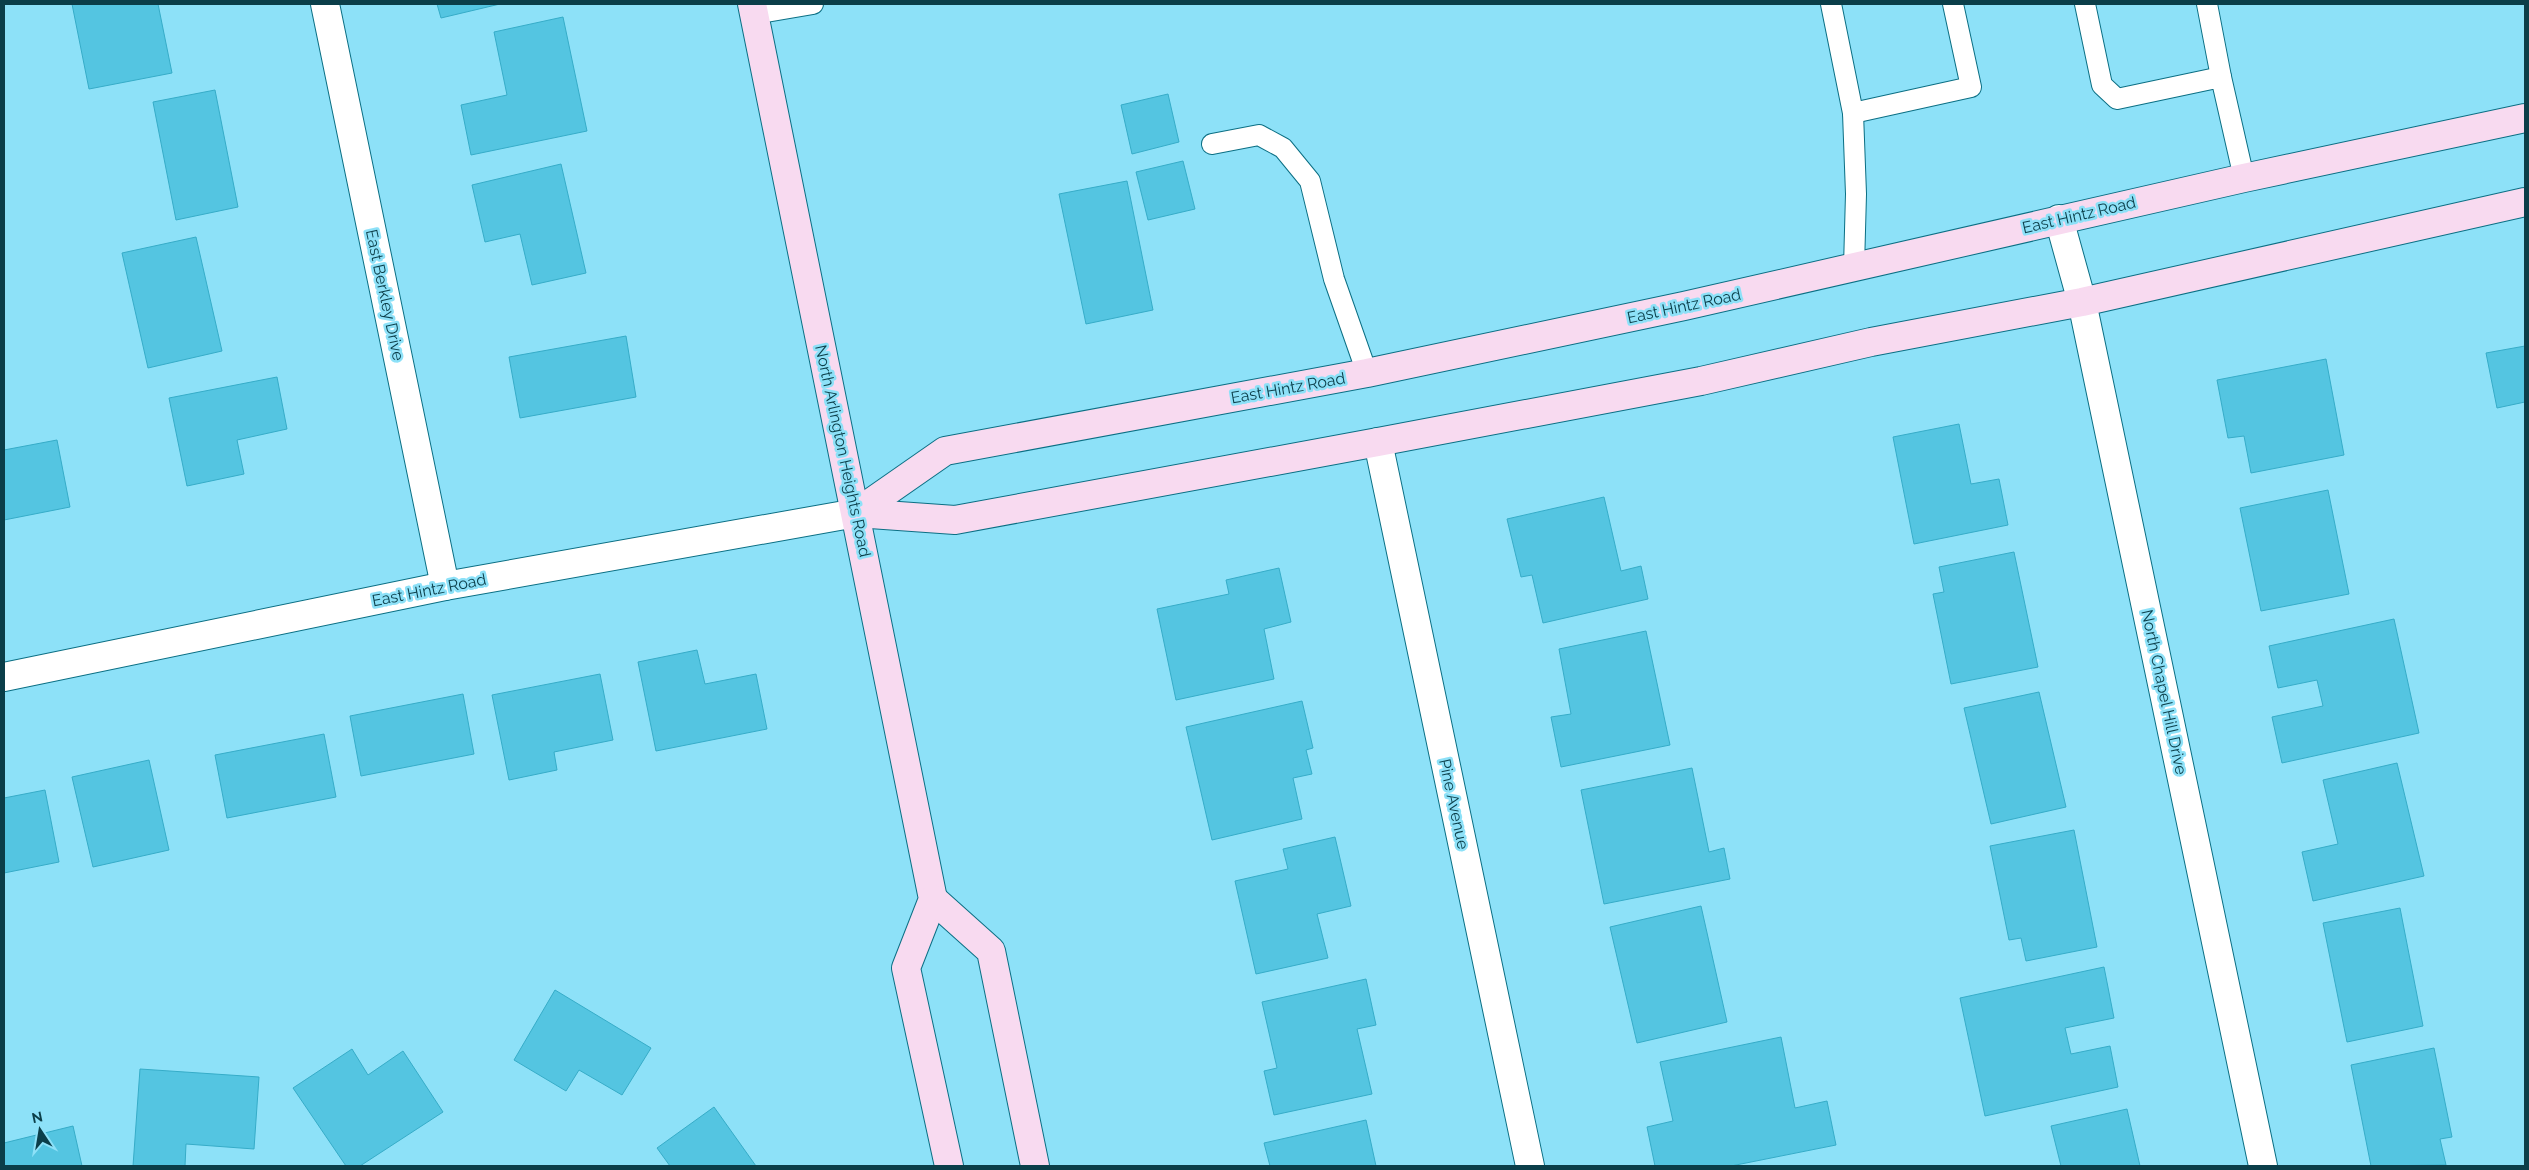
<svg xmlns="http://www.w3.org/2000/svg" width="2529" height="1170" font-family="Raleway,sans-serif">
  <rect width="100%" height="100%" fill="#8de1f8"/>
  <g fill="#54c5e1" stroke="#36acc8">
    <path d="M 72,4 L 158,4 L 172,73 L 89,89 Z"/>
    <path d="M 437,4 L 500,4 L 441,18 Z"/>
    <path d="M 563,17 L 587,131 L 471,155 L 461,105 L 507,95 L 494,32 Z"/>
    <path d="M 215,90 L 238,207 L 176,220 L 153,102 Z"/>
    <path d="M 1168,94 L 1179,142 L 1132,154 L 1121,105 Z"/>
    <path d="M 1183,161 L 1195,209 L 1148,220 L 1136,172 Z"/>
    <path d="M 561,164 L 586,273 L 532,285 L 520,234 L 485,242 L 472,185 Z"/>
    <path d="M 1127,181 L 1153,310 L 1086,324 L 1059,194 Z"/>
    <path d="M 196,237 L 222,351 L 148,368 L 122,253 Z"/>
    <path d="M 626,336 L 636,397 L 520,418 L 509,357 Z"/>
    <path d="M 2525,346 L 2525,402 L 2497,408 L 2486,353 Z"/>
    <path d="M 2326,359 L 2344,455 L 2251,473 L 2244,436 L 2228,438 L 2217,380 Z"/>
    <path d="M 277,377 L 287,429 L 237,440 L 244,474 L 187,486 L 169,398 Z"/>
    <path d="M 1959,424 L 1971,484 L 1999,479 L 2008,525 L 1914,544 L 1893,437 Z"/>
    <path d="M 57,440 L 70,507 L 4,520 L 4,450 Z"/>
    <path d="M 2328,490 L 2349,594 L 2261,611 L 2240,508 Z"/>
    <path d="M 1604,497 L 1621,571 L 1641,566 L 1648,599 L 1543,623 L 1532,575 L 1521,577 L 1507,519 Z"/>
    <path d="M 2014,552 L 2038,667 L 1951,684 L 1933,594 L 1944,592 L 1939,567 Z"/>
    <path d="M 1279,568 L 1291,622 L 1264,629 L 1274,679 L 1176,700 L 1157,609 L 1229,594 L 1226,580 Z"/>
    <path d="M 2394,619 L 2419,733 L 2282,763 L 2272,717 L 2323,706 L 2317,680 L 2278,688 L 2269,646 Z"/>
    <path d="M 1646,631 L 1670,745 L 1561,767 L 1551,717 L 1571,714 L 1559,649 Z"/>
    <path d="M 697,650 L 705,684 L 756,674 L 767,729 L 656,751 L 638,662 Z"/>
    <path d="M 600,674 L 613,740 L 554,752 L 557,770 L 509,780 L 492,695 Z"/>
    <path d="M 2039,692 L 2066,807 L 1991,824 L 1964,708 Z"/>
    <path d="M 463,694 L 474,754 L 361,776 L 350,716 Z"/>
    <path d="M 1302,701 L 1313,748 L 1306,750 L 1312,774 L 1293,778 L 1302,819 L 1212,840 L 1186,727 Z"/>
    <path d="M 324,734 L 336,797 L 227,818 L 215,755 Z"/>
    <path d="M 149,760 L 169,850 L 93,867 L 72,777 Z"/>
    <path d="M 2397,763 L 2424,876 L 2313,901 L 2302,852 L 2338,844 L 2323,780 Z"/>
    <path d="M 1692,768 L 1709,852 L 1724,848 L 1730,879 L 1604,904 L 1581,790 Z"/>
    <path d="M 45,790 L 59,862 L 4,873 L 4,798 Z"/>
    <path d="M 2074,830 L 2097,947 L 2026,961 L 2021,938 L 2009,940 L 1990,846 Z"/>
    <path d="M 1335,837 L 1351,906 L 1317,914 L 1328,958 L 1256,974 L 1235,881 L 1288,869 L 1283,849 Z"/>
    <path d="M 1701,906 L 1727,1022 L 1637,1043 L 1610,927 Z"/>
    <path d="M 2400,908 L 2423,1026 L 2347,1042 L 2323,923 Z"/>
    <path d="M 2104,967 L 2114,1018 L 2065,1028 L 2071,1054 L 2110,1046 L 2118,1087 L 1985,1116 L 1960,998 Z"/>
    <path d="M 1366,979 L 1376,1025 L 1357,1029 L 1372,1094 L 1274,1115 L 1264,1071 L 1277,1068 L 1262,1002 Z"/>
    <path d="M 555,990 L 651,1048 L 622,1095 L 579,1070 L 566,1091 L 514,1060 Z"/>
    <path d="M 1781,1037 L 1795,1108 L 1827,1101 L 1836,1145 L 1731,1166 L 1655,1166 L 1647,1127 L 1673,1121 L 1660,1062 Z"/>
    <path d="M 2434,1048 L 2452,1137 L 2440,1139 L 2446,1165 L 2371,1166 L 2351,1065 Z"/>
    <path d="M 352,1049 L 368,1075 L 403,1051 L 443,1112 L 360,1166 L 346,1166 L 293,1088 Z"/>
    <path d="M 140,1069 L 259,1077 L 254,1149 L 186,1144 L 185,1166 L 133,1166 Z"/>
    <path d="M 714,1107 L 756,1166 L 670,1166 L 657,1148 Z"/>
    <path d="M 2127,1109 L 2140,1166 L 2061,1166 L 2051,1126 Z"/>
    <path d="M 1366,1120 L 1376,1166 L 1270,1166 L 1264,1143 Z"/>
    <path d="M 73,1126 L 82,1166 L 4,1166 L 4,1143 Z"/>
  </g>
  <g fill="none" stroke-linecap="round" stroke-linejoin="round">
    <defs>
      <g id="service">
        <path d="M 1831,4 L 1853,113 L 1856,194 L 1854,267"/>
        <path d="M 2085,4 L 2102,85 L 2117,99 L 2221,77 L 2244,178"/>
        <path d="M 2207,4 L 2221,77"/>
        <path d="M 754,14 L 813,4"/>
        <path d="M 1853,113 L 1971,87 L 1953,4"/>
        <path d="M 1212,144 L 1259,135 L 1283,148 L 1310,181 L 1334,279 L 1367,373"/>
      </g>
      <g id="minor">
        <path d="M 325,4 L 445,586"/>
        <path d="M 2059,219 L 2082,302 L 2263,1166"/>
        <path d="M 1378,442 L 1530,1166"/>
      </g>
      <path id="tertiary" d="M 4,677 L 445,586 L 856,513"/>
      <g id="secondary">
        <path d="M 752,4 L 933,899 L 906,968 L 949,1166"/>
        <path d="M 856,513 L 945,451 L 1367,373 L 1684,306 L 2244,178 L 2525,118"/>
        <path d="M 856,513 L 955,520 L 1378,442 L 1701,381 L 1871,342 L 2082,302 L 2525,202"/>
        <path d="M 933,899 L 991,951 L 1035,1166"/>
      </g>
    </defs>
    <use href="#service" stroke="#0b6f84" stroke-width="22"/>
    <use href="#minor" stroke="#0b6f84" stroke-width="30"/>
    <use href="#tertiary" stroke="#0b6f84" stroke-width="30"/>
    <use href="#secondary" stroke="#0b6f84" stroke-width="30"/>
    <use href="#service" stroke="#fff" stroke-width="20"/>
    <use href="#minor" stroke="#fff" stroke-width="28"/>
    <use href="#tertiary" stroke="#fff" stroke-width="28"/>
    <use href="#secondary" stroke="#f8daf0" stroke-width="28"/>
  </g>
  <g text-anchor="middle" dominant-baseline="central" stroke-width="5" stroke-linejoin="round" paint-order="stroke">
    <g font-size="16" fill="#0b3e49" stroke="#8de1f8">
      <text transform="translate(2079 215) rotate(-13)">East Hintz Road</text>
      <text transform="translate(385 295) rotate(78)">East Berkley Drive</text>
      <text transform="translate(1684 306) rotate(-12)">East Hintz Road</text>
      <text transform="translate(1288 388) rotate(-10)">East Hintz Road</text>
      <text transform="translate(843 451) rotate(78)">North Arlington Heights Road</text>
      <text transform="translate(429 590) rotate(-11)">East Hintz Road</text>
      <text transform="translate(2164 692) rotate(78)">North Chapel Hill Drive</text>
      <text transform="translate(1454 804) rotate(78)">Pine Avenue</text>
    </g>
  </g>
  <rect width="2529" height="1170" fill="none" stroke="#0b3e49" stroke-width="10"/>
  <g transform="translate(40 1130) rotate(348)" stroke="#8de1f8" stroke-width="4" paint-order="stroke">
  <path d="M0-4L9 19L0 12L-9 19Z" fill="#0b3e49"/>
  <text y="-8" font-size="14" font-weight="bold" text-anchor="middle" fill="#0b3e49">N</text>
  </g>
</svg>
